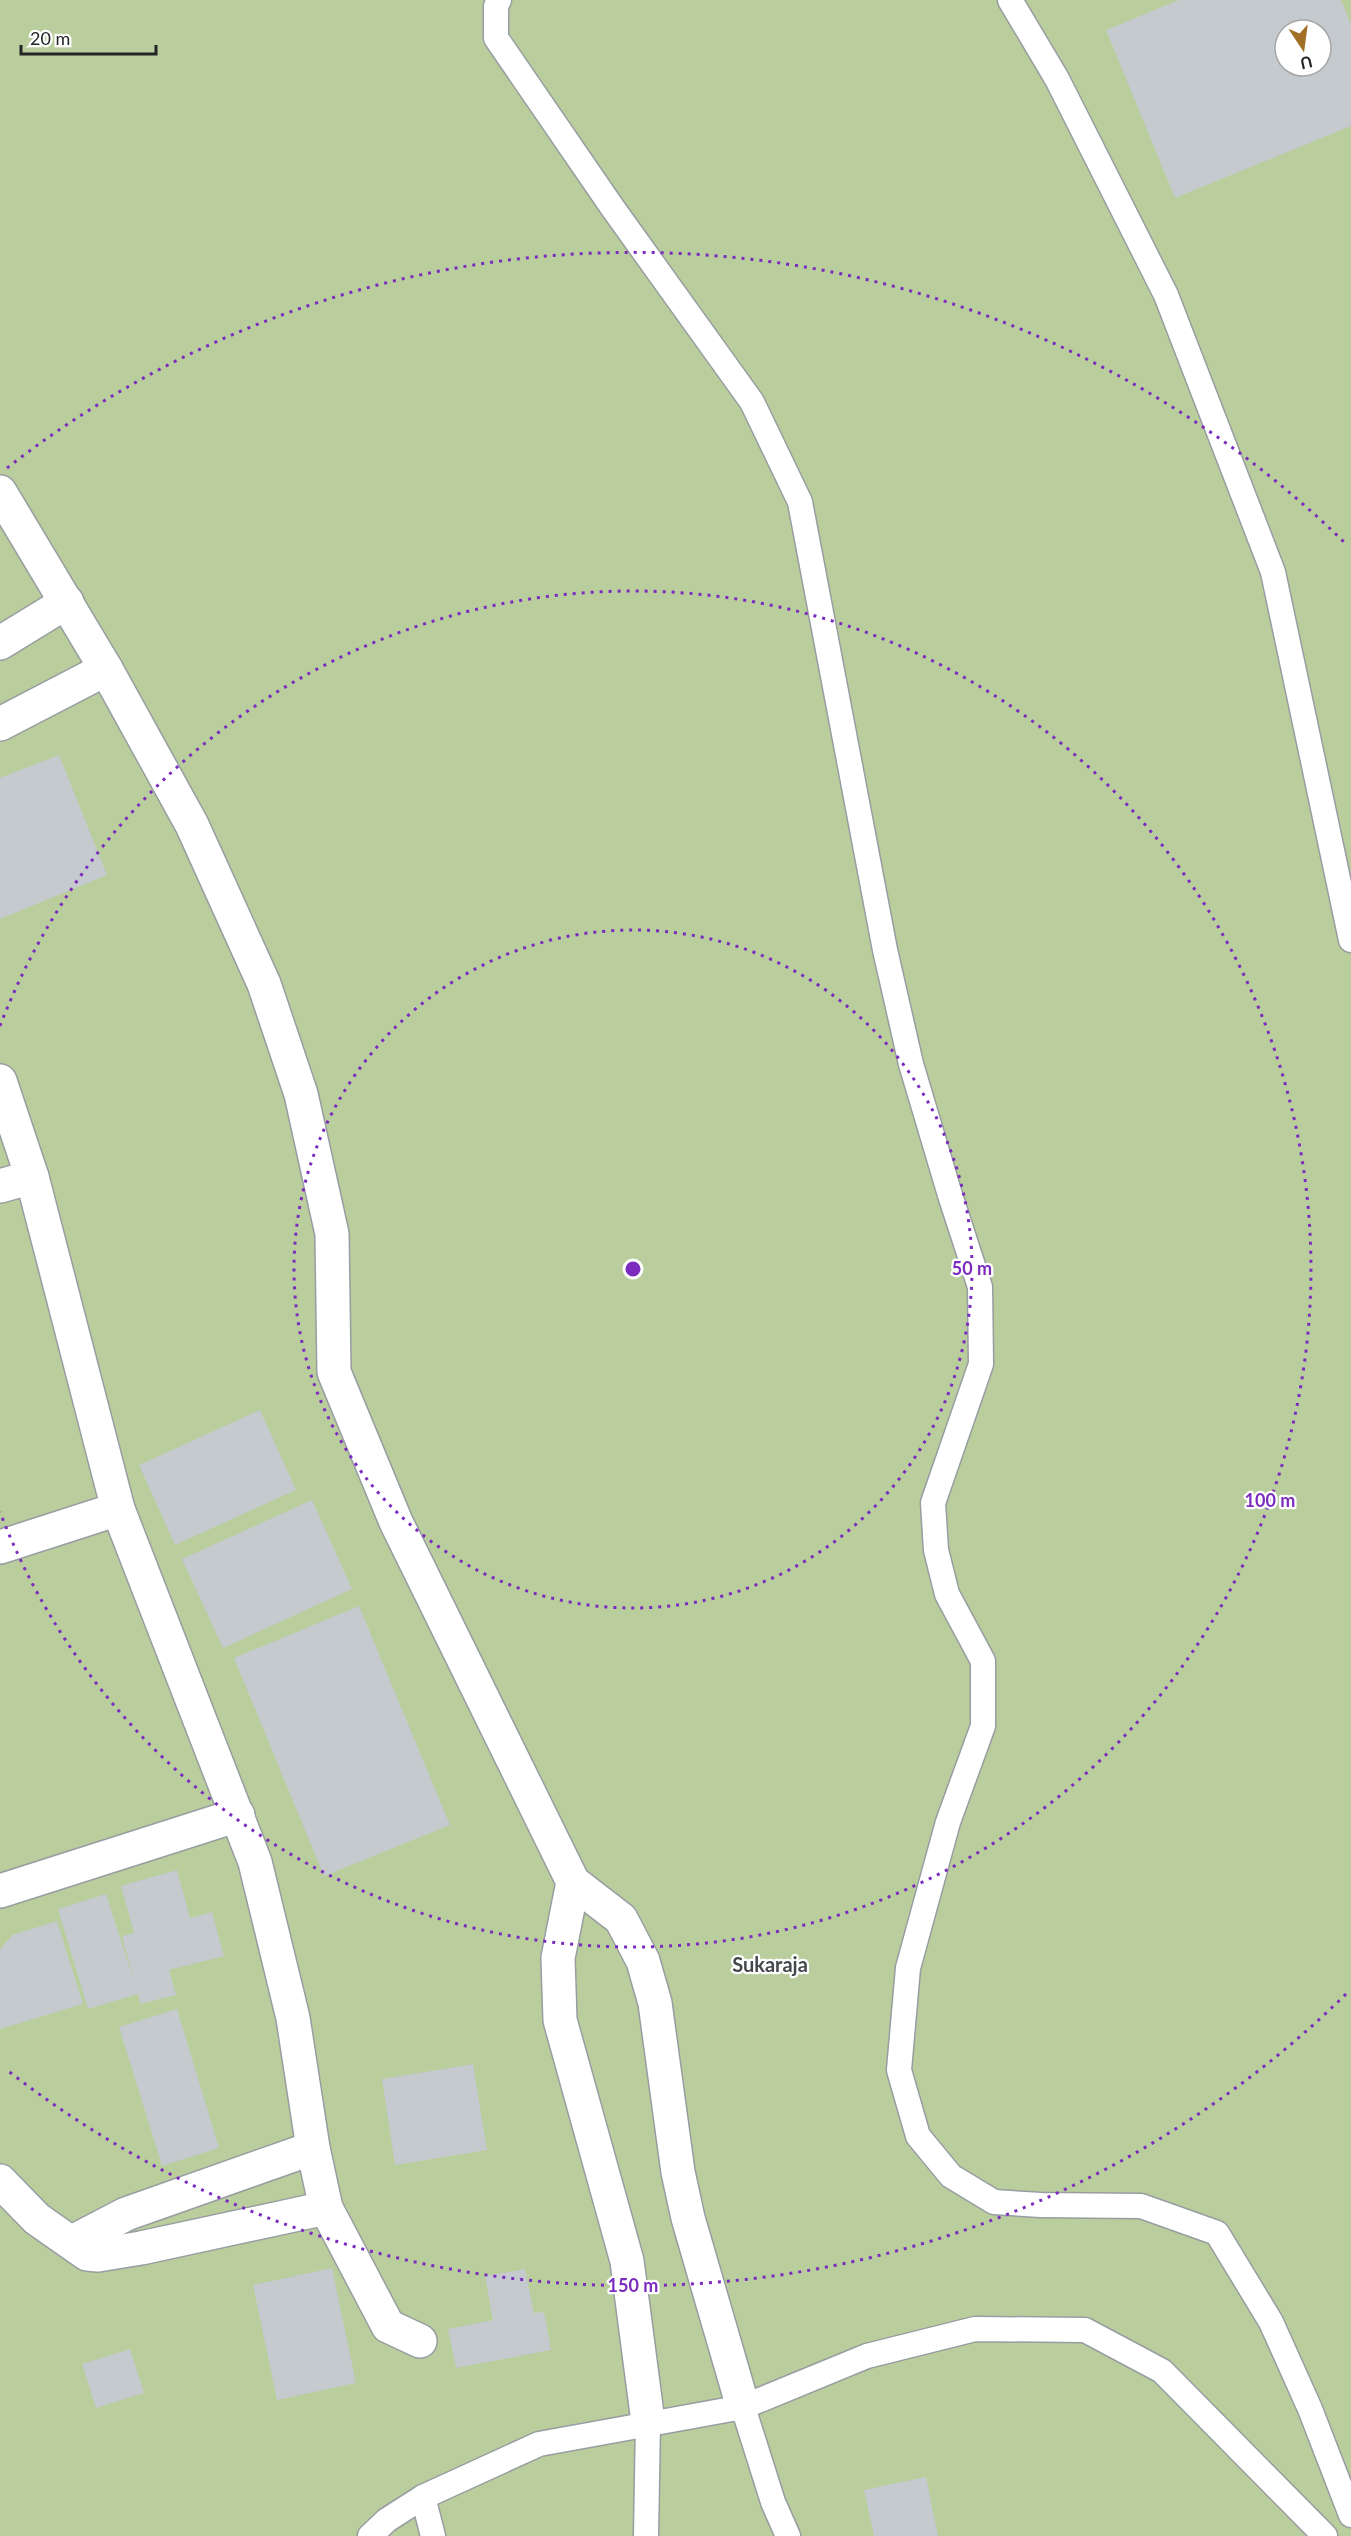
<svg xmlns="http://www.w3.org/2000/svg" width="1351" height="2536" font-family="Lato,sans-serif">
  <rect width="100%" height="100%" fill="#e7ecf1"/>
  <path fill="#b9ce9c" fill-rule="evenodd" d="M 0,0 L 1351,0 L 1351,2536 L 0,2536 ZM 1285,30 L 1321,30 L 1321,66 L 1285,66 Z"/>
  <g fill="#c4cace" fill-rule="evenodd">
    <path d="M 1179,0 L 1341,0 L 1351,24 L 1351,126 L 1175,198 L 1106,30 ZM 1285,30 L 1321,30 L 1321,66 L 1285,66 Z"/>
    <path d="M 59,755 L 107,875 L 0,919 L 0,778 Z"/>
    <path d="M 260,1410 L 296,1490 L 175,1545 L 139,1465 Z"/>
    <path d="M 312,1500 L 352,1589 L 223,1648 L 182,1559 Z"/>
    <path d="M 359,1606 L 450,1825 L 324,1876 L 234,1658 Z"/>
    <path d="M 177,1870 L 190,1918 L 212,1912 L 224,1956 L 169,1970 L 176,1995 L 140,2004 L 138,1994 L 88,2009 L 58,1909 L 106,1894 L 134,1981 L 122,1936 L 134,1933 L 121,1886 Z"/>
    <path d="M 57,1921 L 83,2004 L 0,2029 L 0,1950 L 12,1935 Z"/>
    <path d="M 177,2009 L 219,2148 L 162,2166 L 119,2027 Z"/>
    <path d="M 473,2064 L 487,2150 L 395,2165 L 382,2079 Z"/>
    <path d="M 332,2268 L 356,2383 L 277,2400 L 253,2285 Z"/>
    <path d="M 525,2269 L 534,2313 L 544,2312 L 551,2350 L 456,2368 L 448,2329 L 493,2320 L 485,2276 Z"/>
    <path d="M 130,2349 L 144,2393 L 96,2408 L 82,2364 Z"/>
    <path d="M 926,2477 L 938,2536 L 874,2536 L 864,2490 Z"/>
  </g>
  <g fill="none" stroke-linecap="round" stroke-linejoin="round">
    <defs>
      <g id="lane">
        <path d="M 499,0 L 496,6 L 496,38 L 612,207 L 752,402 L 800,502 L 885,950 L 911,1064 L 950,1195 L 980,1287 L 981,1364 L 933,1503 L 936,1550 L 947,1594 L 983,1661 L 983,1726 L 948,1822 L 908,1968 L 899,2070 L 918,2136 L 951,2176 L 994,2202 L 1041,2205 L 1141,2206 L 1217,2233 L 1271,2322 L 1310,2409 L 1351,2515"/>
        <path d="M 1010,0 L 1057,79 L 1166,295 L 1273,572 L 1351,940"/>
        <path d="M 743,2407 L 773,2502 L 788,2536"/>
        <path d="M 423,2497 L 433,2536"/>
        <path d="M 370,2536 L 387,2520 L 423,2497 L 539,2444 L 743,2407 L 867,2356 L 975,2329 L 1085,2330 L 1162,2371 L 1325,2536"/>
        <path d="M 646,2536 L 648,2422"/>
      </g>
      <g id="street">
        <path d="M 0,492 L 106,669 L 192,825 L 264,984 L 301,1094 L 332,1234 L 334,1372 L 396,1522 L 573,1882 L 558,1958 L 560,2020 L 627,2261 L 648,2422"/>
        <path d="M 0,643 L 67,602"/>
        <path d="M 0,724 L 106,669"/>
        <path d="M 0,1081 L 32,1177 L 118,1509 L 255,1862 L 293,2018 L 313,2148 L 326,2208 L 388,2326 L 420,2341"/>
        <path d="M 0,1186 L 32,1177"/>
        <path d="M 0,1547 L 118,1509"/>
        <path d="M 573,1882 L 621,1919 L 643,1961 L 655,2003 L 678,2172 L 688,2218 L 743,2407"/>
        <path d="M 0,1891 L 238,1815"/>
        <path d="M 0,2181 L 37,2219 L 87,2254 L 98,2255 L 141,2248 L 326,2208"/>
        <path d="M 79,2248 L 80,2238 L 126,2214 L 313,2148"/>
      </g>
    </defs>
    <use href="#lane" stroke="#989da1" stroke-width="27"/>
    <use href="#street" stroke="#989da1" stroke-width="36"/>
    <use href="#lane" stroke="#fff" stroke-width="24"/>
    <use href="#street" stroke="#fff" stroke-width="33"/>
  </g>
  <g fill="none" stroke="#7b2cbf" stroke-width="3" stroke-dasharray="3 6">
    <circle cx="633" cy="1269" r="339"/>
    <path d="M0 1026A678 678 0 1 1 0 1512"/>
    <path d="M1346 1994A1017 1017 0 0 1 7 2070M7 468A1017 1017 0 0 1 1346 544"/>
  </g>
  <g text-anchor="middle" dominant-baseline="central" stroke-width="4.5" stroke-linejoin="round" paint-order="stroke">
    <g font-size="20" font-weight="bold" fill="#43484b" stroke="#fff">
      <text x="770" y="1964">Sukaraja</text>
    </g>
  </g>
  <circle cx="633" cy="1269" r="9" fill="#7b2cbf" stroke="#fff" stroke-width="3"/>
  <g font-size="18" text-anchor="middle" font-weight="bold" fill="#7b2cbf" stroke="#fff" stroke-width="4.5" stroke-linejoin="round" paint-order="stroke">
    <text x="972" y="1275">50 m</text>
    <text x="1270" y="1507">100 m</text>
    <text x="633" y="2292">150 m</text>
  </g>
  <g transform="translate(1303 48) rotate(167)"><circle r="28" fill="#ffffff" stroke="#a7a7a8" stroke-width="1.5"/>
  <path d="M0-4.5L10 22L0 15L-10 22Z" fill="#a26f26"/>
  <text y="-9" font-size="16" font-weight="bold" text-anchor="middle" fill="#222426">U</text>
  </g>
  <path d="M21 45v9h135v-9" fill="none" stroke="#222426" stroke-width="3"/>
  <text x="30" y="45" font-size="18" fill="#222426" stroke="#ffffff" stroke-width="4.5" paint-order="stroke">20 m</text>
</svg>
